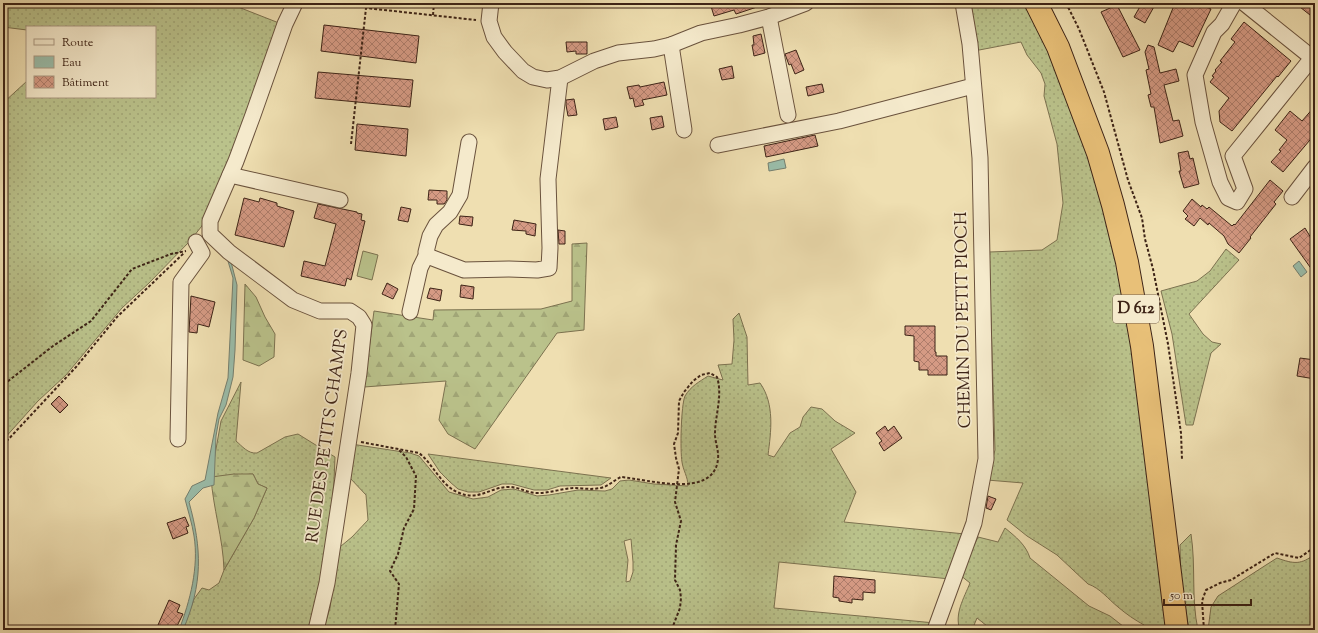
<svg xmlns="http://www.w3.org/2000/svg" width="1318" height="633" font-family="'Sorts Mill Goudy',serif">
  <defs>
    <pattern id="grass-dots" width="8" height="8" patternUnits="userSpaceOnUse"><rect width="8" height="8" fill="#bac28b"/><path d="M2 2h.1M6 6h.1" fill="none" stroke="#a1a677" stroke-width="1.8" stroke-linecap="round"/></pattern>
    <pattern id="forest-firs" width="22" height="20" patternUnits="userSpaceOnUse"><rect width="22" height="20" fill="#bac28b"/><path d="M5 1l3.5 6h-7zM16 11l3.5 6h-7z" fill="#a1a677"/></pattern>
    <pattern id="building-cross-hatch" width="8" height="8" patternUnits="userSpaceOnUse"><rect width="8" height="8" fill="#d59a84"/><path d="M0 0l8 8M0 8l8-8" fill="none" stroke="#ae7d6b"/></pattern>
  </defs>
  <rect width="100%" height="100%" fill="#efdfb1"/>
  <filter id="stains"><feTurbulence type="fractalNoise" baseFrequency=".005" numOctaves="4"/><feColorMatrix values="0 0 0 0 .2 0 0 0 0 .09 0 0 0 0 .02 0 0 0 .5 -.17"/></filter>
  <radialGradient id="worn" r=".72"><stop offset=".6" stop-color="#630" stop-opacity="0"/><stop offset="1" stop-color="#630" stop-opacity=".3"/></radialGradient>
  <g fill="url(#grass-dots)" stroke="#7c7250" fill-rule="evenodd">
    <path d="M 3,3 L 228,3 L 279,23 L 247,113 L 205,222 L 190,241 L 149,283 L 122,308 L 66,375 L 38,401 L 3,440 L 3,103 L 27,81 L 27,97 L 155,97 L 155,27 L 27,27 L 27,30 L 3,27 Z"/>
    <path d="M 968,3 L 1027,3 L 1049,49 L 1104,200 L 1130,327 L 1166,630 L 1144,630 L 1144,625 C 1135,620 1126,614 1118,607 C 1108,599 1100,588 1088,584 L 1057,555 L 1027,536 L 1007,520 L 1023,483 L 987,480 L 995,450 L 989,252 L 1042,250 L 1057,240 L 1063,203 L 1057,144 L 1044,96 L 1045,84 L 1041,73 L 1027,55 L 1021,42 L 974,51 Z"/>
    <path d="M 1226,249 L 1239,260 L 1189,314 L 1203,334 L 1212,342 L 1221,344 L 1211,353 L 1193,425 L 1186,425 L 1172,334 L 1161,291 L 1197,281 L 1210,271 Z"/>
    <path d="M 739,313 L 747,337 L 748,385 L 760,383 C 775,404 771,432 768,455 L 774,457 L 790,433 L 800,427 L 803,417 L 811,407 L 822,409 L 835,421 L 855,433 L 831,449 L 856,492 L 844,522 L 965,534 L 950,579 L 779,562 L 774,608 L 935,623 L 932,630 L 869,630 L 869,628 L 868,630 L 323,630 L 330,608 L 332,592 L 335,551 L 352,537 L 368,520 L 366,495 L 350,478 L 351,444 L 410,453 L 419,456 L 449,492 L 473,499 L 488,497 L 501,490 L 514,489 L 537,496 L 549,495 L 578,490 L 605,491 L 612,489 L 620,481 L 629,480 L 654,484 L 688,486 C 688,477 683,470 682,462 C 680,451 681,405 685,396 C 691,386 699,382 708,376 L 723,380 L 718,365 L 732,364 L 734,340 L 733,319 ZM 631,539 L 633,562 L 633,572 L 630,581 L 626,582 L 628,560 L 624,541 Z"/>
    <path d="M 241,382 L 236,441 C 242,446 248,454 257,453 L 285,437 L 298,434 L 335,457 L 334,481 L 325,576 L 314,630 L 183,630 L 194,599 L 202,588 L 209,590 L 219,583 L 224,570 L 254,518 L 267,488 L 258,484 L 253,474 L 211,477 L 221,421 Z"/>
    <path d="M 428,454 L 611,478 L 601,485 L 560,486 L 547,490 L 534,490 L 512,484 L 502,484 L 479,492 L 468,492 L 458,489 L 450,482 L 440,472 Z"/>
    <path d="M 1005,528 C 1016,537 1026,545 1030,558 L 1089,606 L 1110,616 L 1128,630 L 992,630 L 977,618 L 972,630 L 960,630 C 954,614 964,598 970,583 L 960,575 L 978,537 L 998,542 Z"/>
    <path d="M 1191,534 C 1196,566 1191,598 1198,630 L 1189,630 L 1181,582 L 1180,545 Z"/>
    <path d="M 1315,554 L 1315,630 L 1208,630 L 1211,607 L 1218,596 L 1266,565 L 1277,558 C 1294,564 1301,565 1315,554 Z"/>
  </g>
  <g fill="url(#forest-firs)" stroke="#7c7250">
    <path d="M 587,243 L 584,330 L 557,333 L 475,449 L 448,434 L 439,420 L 446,381 L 364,387 L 374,311 L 433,320 L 434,310 L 541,309 L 572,301 L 572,244 Z"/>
    <path d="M 245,284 L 256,297 L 265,317 L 275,334 L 274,357 L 259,366 L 243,360 Z"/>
    <path d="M 234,474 L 253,474 L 258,484 L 267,488 L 254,518 L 224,570 C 223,538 213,508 211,477 Z"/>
  </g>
  <path fill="#bac28b" stroke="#7c7250" d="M 363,251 L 378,255 L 372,280 L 357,276 Z"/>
  <g fill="#9abdaa" stroke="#757f6f">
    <path d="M 784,159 L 786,168 L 769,171 L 768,163 Z"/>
    <path d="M 225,251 L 229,254 L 237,285 L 235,350 L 233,377 L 226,405 L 219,419 L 216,436 L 214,485 L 203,488 L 189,502 C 202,549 203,584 183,630 L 179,630 C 190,601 199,567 194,536 C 192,523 188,511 185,499 L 192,486 L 205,480 L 218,413 L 228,378 L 233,278 Z"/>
    <path d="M 1299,261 L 1307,272 L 1301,277 L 1293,266 Z"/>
  </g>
  <g fill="url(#building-cross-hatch)" stroke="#3d2316">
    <path d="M 710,3 L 763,3 L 763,5 L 736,14 L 734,10 L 714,16 Z"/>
    <path d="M 1142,3 L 1156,3 L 1145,23 L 1134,17 Z"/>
    <path d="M 1175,3 L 1199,3 L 1211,9 L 1193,47 L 1179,41 L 1173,52 L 1158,45 Z"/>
    <path d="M 1295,3 L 1315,3 L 1315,19 Z"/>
    <path d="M 1117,5 L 1140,50 L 1123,57 L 1101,12 Z"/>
    <path d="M 1244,22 L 1291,61 L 1278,77 L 1277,76 L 1232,131 L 1220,122 L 1219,111 L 1229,98 L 1210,82 L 1214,77 L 1212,76 L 1216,71 L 1215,70 L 1222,62 L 1220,61 L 1235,42 L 1231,39 Z"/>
    <path d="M 324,25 L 419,36 L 416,63 L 321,51 Z"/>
    <path d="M 761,34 L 765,53 L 754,56 L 752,45 L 754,45 L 753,36 Z"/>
    <path d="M 566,42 L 587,42 L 587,54 L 576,54 L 576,51 L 567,52 Z"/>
    <path d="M 1148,45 L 1154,47 L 1160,73 L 1176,69 L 1179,81 L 1164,85 L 1173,121 L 1179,120 L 1183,136 L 1160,143 L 1154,107 L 1151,107 L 1148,95 L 1151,94 L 1146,70 L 1149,69 L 1145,52 Z"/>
    <path d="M 796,50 L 804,70 L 795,74 L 791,64 L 789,65 L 785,54 Z"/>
    <path d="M 732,66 L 734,78 L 722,80 L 719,69 Z"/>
    <path d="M 318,72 L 413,80 L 410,107 L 315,98 Z"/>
    <path d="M 664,82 L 667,95 L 642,100 L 644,105 L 635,107 L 633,98 L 630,99 L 627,87 L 639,85 L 640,87 Z"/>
    <path d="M 822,84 L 824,92 L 808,96 L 806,87 Z"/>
    <path d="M 574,99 L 577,115 L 568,116 L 566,105 L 566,100 Z"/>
    <path d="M 1315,106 L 1315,134 L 1283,172 L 1271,162 L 1281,151 L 1279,150 L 1287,140 L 1275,130 L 1290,111 L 1302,121 Z"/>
    <path d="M 662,116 L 664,127 L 652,130 L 650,118 Z"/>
    <path d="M 616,117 L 618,127 L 605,130 L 603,119 Z"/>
    <path d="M 357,124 L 408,129 L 406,156 L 355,150 Z"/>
    <path d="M 815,135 L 818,146 L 766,157 L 764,146 Z"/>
    <path d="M 1188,151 L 1190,159 L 1193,158 L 1199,184 L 1184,188 L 1179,171 L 1181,171 L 1178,153 Z"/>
    <path d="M 1270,180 L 1283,191 L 1274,202 L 1276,204 L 1250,237 L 1251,238 L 1239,253 L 1228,244 L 1224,236 L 1209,223 L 1208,225 L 1200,218 L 1194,226 L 1185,219 L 1188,216 L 1183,211 L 1192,199 L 1201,207 L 1202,205 L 1207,209 L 1209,207 L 1232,226 L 1234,224 L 1235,225 Z"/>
    <path d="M 429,190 L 447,191 L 447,200 L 444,204 L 437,204 L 437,200 L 428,200 Z"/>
    <path d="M 244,198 L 259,202 L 260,198 L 277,203 L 277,206 L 294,211 L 284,247 L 235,235 Z"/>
    <path d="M 318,204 L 357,212 L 357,213 L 362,214 L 361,220 L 365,221 L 351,280 L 347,278 L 345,286 L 301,276 L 304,261 L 325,266 L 336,224 L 314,218 Z"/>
    <path d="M 401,207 L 411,209 L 408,222 L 398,220 Z"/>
    <path d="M 460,216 L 473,217 L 472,226 L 459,224 Z"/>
    <path d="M 514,220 L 536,224 L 535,236 L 526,234 L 526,231 L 512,230 Z"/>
    <path d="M 1305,228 L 1311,238 L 1315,235 L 1315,274 L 1290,239 Z"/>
    <path d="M 558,230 L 565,231 L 565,244 L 559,244 Z"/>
    <path d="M 387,283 L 398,289 L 393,299 L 382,294 Z"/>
    <path d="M 461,285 L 474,287 L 473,299 L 460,297 Z"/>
    <path d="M 430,288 L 442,290 L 440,301 L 427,298 Z"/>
    <path d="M 191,296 L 215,302 L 209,327 L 198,324 L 197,333 L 189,332 Z"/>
    <path d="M 905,326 L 935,326 L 935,352 L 936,352 L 936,356 L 947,356 L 947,375 L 928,375 L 928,370 L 919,370 L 919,362 L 914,361 L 914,336 L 905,335 Z"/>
    <path d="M 1300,358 L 1315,360 L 1315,379 L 1297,376 Z"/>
    <path d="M 59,396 L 68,405 L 60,413 L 51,404 Z"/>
    <path d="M 885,426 L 888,431 L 894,426 L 902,438 L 884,451 L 879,443 L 882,441 L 876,433 Z"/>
    <path d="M 988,496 L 996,499 L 991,510 L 986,508 Z"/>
    <path d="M 185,517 L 189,526 L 186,527 L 188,533 L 173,539 L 167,523 Z"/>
    <path d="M 834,576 L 875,580 L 875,593 L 863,592 L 863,600 L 852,599 L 852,603 L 839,601 L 839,598 L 833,597 Z"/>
    <path d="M 169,600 L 180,605 L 177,612 L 183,614 L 175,630 L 170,630 L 158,625 Z"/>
  </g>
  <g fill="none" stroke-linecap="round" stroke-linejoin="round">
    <defs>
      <g id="minor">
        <path d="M 295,3 L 285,24 L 253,115 L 236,161 L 210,221 L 210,234 L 229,252 L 293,300 L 320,311 L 350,311 L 359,317 L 364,325 L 359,373 L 327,583 L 316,630"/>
        <path d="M 491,3 L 489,21 L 494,37 L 505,52 L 523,71 L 533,77 L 547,80 L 560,78 L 594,61 L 618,53 L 654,49 L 671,45 L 701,33 L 739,25 L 769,17 L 806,3"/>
        <path d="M 1234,3 L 1222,24 L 1214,32 L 1195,75 L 1203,122 L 1220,182 L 1228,198 L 1237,202 L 1245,189 L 1233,156 L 1312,58"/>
        <path d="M 1244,3 L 1315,60"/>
        <path d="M 769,17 L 788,115"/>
        <path d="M 671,45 L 684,130"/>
        <path d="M 469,142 L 460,195 L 450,212 L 436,225 L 430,236 L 426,252 L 430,257 L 464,270 L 509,269 L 537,270 L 549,268 L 550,248 L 548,179 L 560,78"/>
        <path d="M 718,145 L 839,121 L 973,86"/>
        <path d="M 230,175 L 340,200"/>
        <path d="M 1292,197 L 1315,167"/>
        <path d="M 410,312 L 420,268 L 427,254"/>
        <path d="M 178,439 L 181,282 L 202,253 L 196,242"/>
        <path d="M 935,630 L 974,523 L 986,459 L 980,158 L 970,44 L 963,3"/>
      </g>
      <path id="highway" d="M 1036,3 L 1058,47 L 1098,153 L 1113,205 L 1127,262 L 1142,346 L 1177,630"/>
    </defs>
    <use href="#minor" stroke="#6a523d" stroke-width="17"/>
    <use href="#highway" stroke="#3d2316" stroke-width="24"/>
    <g stroke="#3d2316" stroke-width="2" stroke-dasharray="3 2" stroke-linecap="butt">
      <path d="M 1066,3 L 1079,29 L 1104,92 L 1128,180 L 1142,218 L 1145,239 L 1153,269 L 1168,344 L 1181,433 L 1182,460"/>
      <path d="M 433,15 L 434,3"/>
      <path d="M 351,144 L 366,8 L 476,20"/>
      <path d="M 3,382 L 7,382 L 53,346 L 91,321 L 132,269 L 171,254 L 186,251"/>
      <path d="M 3,392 L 7,382"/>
      <path d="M 361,442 L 419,453 C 434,465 440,484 457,492 C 478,502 488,488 507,487 C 518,486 526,493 537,493 C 549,493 561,489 573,488 C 582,488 591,490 600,488 C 608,487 614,480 621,477 C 647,479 714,500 718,459 C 719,451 715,442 715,434 C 715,415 723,396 717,377 L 710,373 L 701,375 L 693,381 L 684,392 L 679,401 L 678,433 L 674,444 L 676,458 L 679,469 L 675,502 L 681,521 L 676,545 L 675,580 L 680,590 L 681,598 L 680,608 L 673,626 L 670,630"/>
      <path d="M 3,445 L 76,367 L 117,317 L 184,253"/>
      <path d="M 395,630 L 399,584 L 390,571 L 398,554 L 404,528 L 414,509 L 416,476 L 406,457 L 398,449"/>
      <path d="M 1204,630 L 1202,601 L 1206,590 L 1220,583 L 1231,580 L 1275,553 L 1299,558 L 1315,547"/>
    </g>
    <use href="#minor" stroke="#f5eacc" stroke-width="15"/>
    <use href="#highway" stroke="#e8c078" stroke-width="22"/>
  </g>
  <g text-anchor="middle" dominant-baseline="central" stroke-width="3.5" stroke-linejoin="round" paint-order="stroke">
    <rect fill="#f5eacc" stroke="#745f4d" stroke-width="1" x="1113" y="295" width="46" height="28" rx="3"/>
    <g font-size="16" font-weight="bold" fill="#3d2316">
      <text x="1136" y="309">D 612</text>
    </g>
    <g font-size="17" fill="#3d2316" stroke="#f5eacc">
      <text transform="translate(964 320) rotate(-91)">CHEMIN DU PETIT PIOCH</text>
      <text transform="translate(328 436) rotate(-82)">RUE DES PETITS CHAMPS</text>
    </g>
  </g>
  <rect width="1318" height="633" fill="none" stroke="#efdfb1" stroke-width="16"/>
  <rect x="4" y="4" width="1310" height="625" fill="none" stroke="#3d2316" stroke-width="2"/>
  <rect x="8" y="8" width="1302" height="617" fill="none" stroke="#3d2316"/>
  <rect x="26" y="26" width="130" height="72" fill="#f5eacc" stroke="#ab9a83"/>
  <rect x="34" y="39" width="20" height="6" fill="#f5eacc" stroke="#ab9a83"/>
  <text x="62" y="46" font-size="12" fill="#3d2316">Route</text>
  <rect x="34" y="56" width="20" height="12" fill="#9abdaa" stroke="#ab9a83"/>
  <text x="62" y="66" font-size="12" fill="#3d2316">Eau</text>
  <rect x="34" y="76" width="20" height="12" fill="url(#building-cross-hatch)" stroke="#ab9a83"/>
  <text x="62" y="86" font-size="12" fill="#3d2316">Bâtiment</text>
  <path d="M1164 599v6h87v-6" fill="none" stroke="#3d2316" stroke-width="2"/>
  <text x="1170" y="599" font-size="12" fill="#3d2316" stroke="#f5eacc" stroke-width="3" paint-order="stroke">50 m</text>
  <rect width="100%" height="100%" filter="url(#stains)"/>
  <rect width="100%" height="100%" fill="url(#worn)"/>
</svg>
